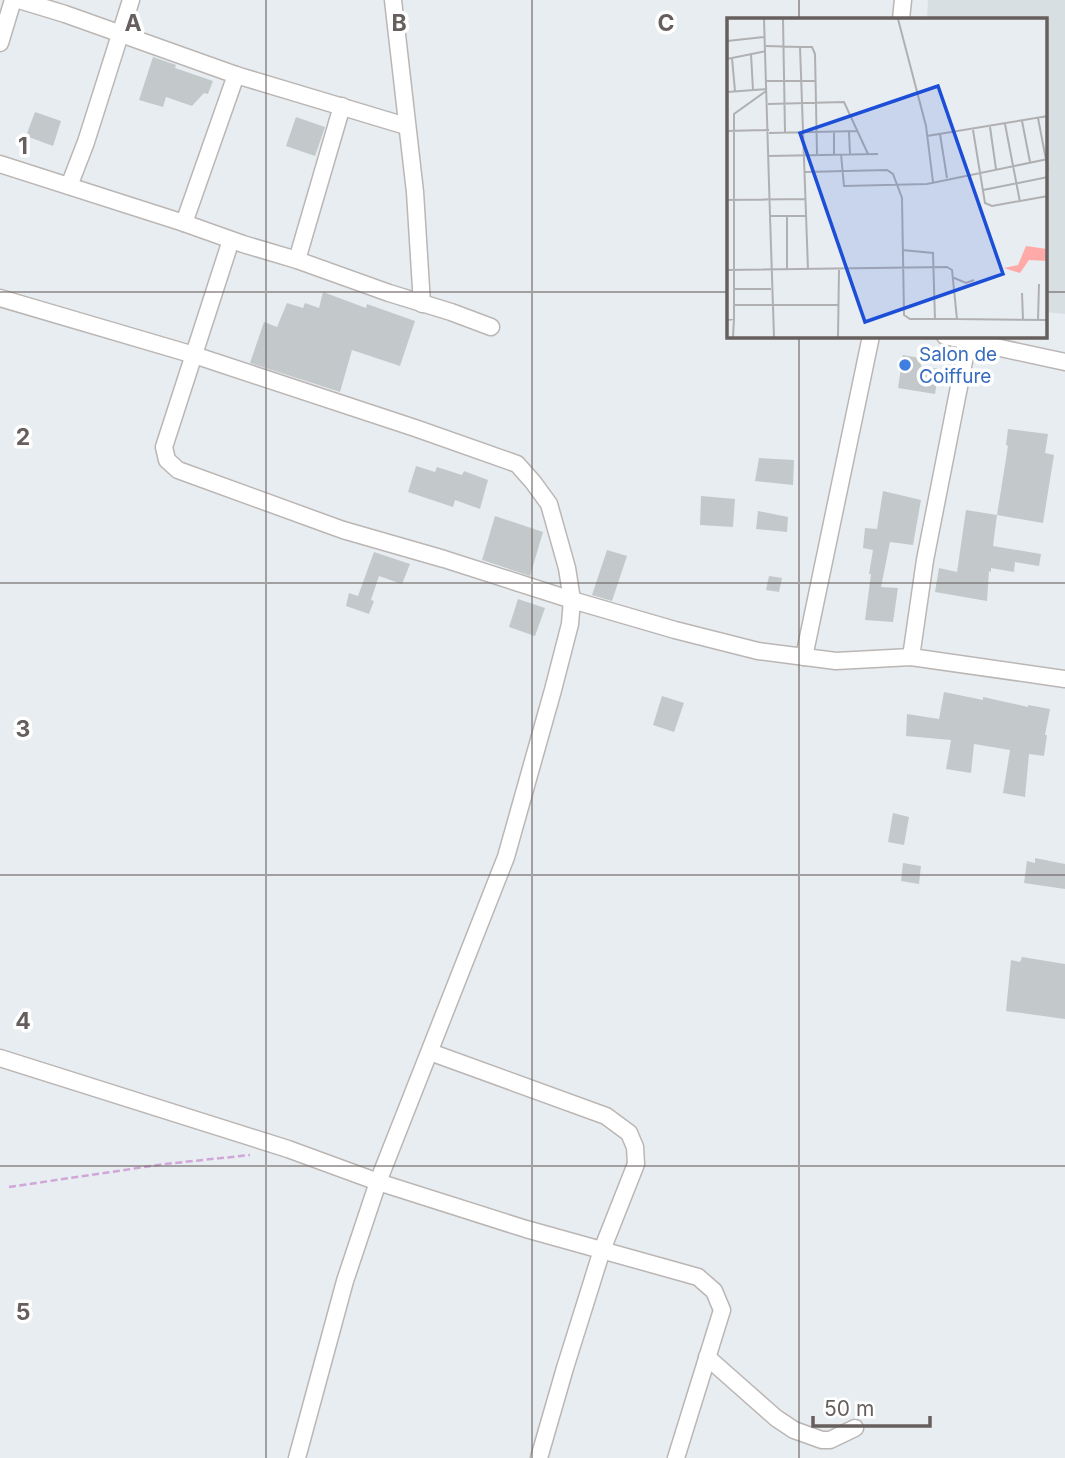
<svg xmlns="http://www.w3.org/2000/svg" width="1065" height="1458" font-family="Inter,sans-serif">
  <rect width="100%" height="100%" fill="#e7edf0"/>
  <path fill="#d8dfe3" d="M 928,0 L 1065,0 L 1065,314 L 1046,312 L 1046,19 L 927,19 Z"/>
  <g fill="#c3c9cb">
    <path d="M 153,57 L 176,65 L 175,68 L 213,81 L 208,94 L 204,93 L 192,106 L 166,97 L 163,107 L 139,100 Z"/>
    <path d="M 35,112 L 61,121 L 53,146 L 26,136 Z"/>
    <path d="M 296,117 L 325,127 L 315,156 L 286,146 Z"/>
    <path d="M 323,292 L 366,308 L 367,304 L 415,321 L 400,366 L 352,350 L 340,392 L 250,363 L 264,322 L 277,327 L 287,303 L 303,308 L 305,303 L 319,308 Z"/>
    <path d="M 903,355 L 920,358 L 921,366 L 939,369 L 935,394 L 898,388 Z"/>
    <path d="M 1008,429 L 1048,434 L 1045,453 L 1054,455 L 1043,523 L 997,515 L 1008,446 L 1006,445 Z"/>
    <path d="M 759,458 L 794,460 L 793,485 L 755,481 Z"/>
    <path d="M 416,466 L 435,472 L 437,467 L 462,475 L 464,471 L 488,480 L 480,509 L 455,500 L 453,507 L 408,492 Z"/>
    <path d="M 883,491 L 921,500 L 913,545 L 890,542 L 881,587 L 898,588 L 893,622 L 865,620 L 871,574 L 869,574 L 873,550 L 863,548 L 865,528 L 877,529 Z"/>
    <path d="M 701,496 L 735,499 L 733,527 L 700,525 Z"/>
    <path d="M 966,510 L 997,515 L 993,546 L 1041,554 L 1039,566 L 1015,562 L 1014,572 L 991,568 L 991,572 L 989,571 L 987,601 L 935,592 L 939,568 L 957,572 Z"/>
    <path d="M 758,511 L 788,517 L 787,532 L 756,529 Z"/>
    <path d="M 495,516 L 543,532 L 530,576 L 482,560 Z"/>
    <path d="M 607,550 L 627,556 L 612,601 L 592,595 Z"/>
    <path d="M 374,552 L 410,564 L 402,584 L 379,576 L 371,600 L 374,601 L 369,614 L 346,606 L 349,593 L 358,596 Z"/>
    <path d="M 769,576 L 782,578 L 779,592 L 766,590 Z"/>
    <path d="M 518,599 L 545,608 L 535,636 L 509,627 Z"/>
    <path d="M 944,692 L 983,700 L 983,697 L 1028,707 L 1028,705 L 1050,709 L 1045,735 L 1047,735 L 1044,756 L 1029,754 L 1025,797 L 1003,793 L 1010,750 L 974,744 L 971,773 L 946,769 L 951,740 L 906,736 L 907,714 L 939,719 Z"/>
    <path d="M 662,696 L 684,703 L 674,732 L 653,725 Z"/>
    <path d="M 893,813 L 909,817 L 904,845 L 888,842 Z"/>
    <path d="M 1035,858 L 1065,864 L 1065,889 L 1024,883 L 1027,861 L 1035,863 Z"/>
    <path d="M 903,863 L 921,866 L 919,884 L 901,881 Z"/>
    <path d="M 1022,957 L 1065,964 L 1065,1019 L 1006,1011 L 1011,960 L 1020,962 Z"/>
  </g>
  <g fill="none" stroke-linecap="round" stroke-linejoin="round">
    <defs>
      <g id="street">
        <path d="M 19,0 L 65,14 L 236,75 L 406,126"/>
        <path d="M 393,0 L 415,192 L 422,304"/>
        <path d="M 901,19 L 903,0"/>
        <path d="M 0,43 L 13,0"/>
        <path d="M 0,164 L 184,223 L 243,244 L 297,260 L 389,293 L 451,312 L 491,327"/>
        <path d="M 69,186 L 86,142 L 131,0"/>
        <path d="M 184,223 L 236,75"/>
        <path d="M 231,240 L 164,447 L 167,460 L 178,470 L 343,530 L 444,559 L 572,600 L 675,630 L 758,651 L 836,661 L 911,657 L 1065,679"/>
        <path d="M 297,260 L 342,106"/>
        <path d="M 0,298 L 194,355 L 415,428 L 517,464 L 533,482 L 549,504 L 567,568 L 572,600 L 570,624 L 553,690 L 506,857 L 378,1182 L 345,1281 L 297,1458"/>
        <path d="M 945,336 L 1065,362"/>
        <path d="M 804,657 L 871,336"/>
        <path d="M 911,657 L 925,560 L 968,341"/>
        <path d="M 430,1052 L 606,1116 L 629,1133 L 635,1147 L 636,1164 L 602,1250 L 565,1368 L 539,1458"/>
        <path d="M 0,1058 L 288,1149 L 378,1182 L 526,1229 L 698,1277 L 714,1291 L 722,1310 L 676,1458"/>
        <path d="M 707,1357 L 776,1418 L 794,1430 L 822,1440 L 830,1440 L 855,1428"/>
      </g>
    </defs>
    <use href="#street" stroke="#bbb6b4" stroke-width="19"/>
    <path stroke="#d1a7d9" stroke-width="2.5" stroke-dasharray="7 3.5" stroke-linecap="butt" d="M 9,1187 L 165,1164 L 250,1155"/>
    <use href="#street" stroke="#fff" stroke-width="16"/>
  </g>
  <path fill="none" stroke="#675f5e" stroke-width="2" stroke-opacity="0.55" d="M 266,0 L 266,1458M 532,0 L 532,1458M 799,0 L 799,19M 0,292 L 729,292M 1046,292 L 1065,292M 799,336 L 799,1458M 0,583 L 1065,583M 0,875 L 1065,875M 0,1166 L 1065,1166"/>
  <circle fill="#3f7fe0" stroke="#fff" stroke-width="2.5" cx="905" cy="365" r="7"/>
  <g text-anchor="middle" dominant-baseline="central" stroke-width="7" stroke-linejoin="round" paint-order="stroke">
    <g font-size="19" fill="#366cbe" stroke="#fff" text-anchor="start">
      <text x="919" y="354">Salon de<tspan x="919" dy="22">Coiffure</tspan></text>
    </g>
  </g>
  <g transform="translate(727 18)">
    <rect width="320" height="320" fill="#e7edf0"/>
    <path d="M 299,228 L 320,231 L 320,243 L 302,242 L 293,255 L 277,250 L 291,247 Z" fill="#ffaaa9"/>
    <path fill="none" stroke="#b0b0b2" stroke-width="2" d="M 37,1 L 43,198M 56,1 L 58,114M 171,1 L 199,108 L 206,164M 0,23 L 38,19M 39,28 L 73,29 L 81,252M 73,29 L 85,29 L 88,36 L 90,136M 24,36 L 26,72M 5,40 L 8,73M 0,41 L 39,33M 39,63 L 89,63M 0,74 L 39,71M 41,86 L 117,84 L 141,136M 311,100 L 321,152M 295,103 L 303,144M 278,106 L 293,184M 263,109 L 269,151M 246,112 L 258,185 L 265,188 L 321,178M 0,113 L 42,112M 122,114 L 123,136M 42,115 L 131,113M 213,116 L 220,160M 200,118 L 321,98M 107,136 L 107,114M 114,136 L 117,168 L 200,166 L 321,141M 41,138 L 151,136M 78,154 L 160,152 L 166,156 L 175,180 L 177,297 L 183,301 L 229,301M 256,172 L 321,159M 0,182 L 79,181M 175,232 L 206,235 L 208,302M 0,252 L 220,249 L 225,252 L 230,301 L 321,302M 60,252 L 60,199M 225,259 L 239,265 L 247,262M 7,271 L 44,271M 295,275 L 296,302M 8,287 L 112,287M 7,301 L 7,96 L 39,73M 0,302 L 7,301 L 6,319M 311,302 L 312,266M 47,319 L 43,198 L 79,198M 111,319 L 112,252"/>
    <path fill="#1d4ed8" fill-opacity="0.15" stroke="#1d4ed8" stroke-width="3.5" d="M 211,68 L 276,256 L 138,304 L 73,115 Z"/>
    <rect width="320" height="320" fill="none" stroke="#675f5e" stroke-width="3.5"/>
  </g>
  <g font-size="23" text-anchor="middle" font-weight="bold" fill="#675f5e" stroke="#fff" stroke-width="7" stroke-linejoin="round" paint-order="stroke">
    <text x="133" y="31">A</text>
    <text x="399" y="31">B</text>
    <text x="666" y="31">C</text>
    <text x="23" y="154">1</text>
    <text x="23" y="445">2</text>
    <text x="23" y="737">3</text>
    <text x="23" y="1029">4</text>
    <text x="23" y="1320">5</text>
  </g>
  <path d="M813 1416v10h117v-10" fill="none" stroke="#675f5e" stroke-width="3.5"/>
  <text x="824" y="1416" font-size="21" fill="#675f5e" stroke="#ffffff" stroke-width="5" paint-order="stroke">50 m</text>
</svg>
